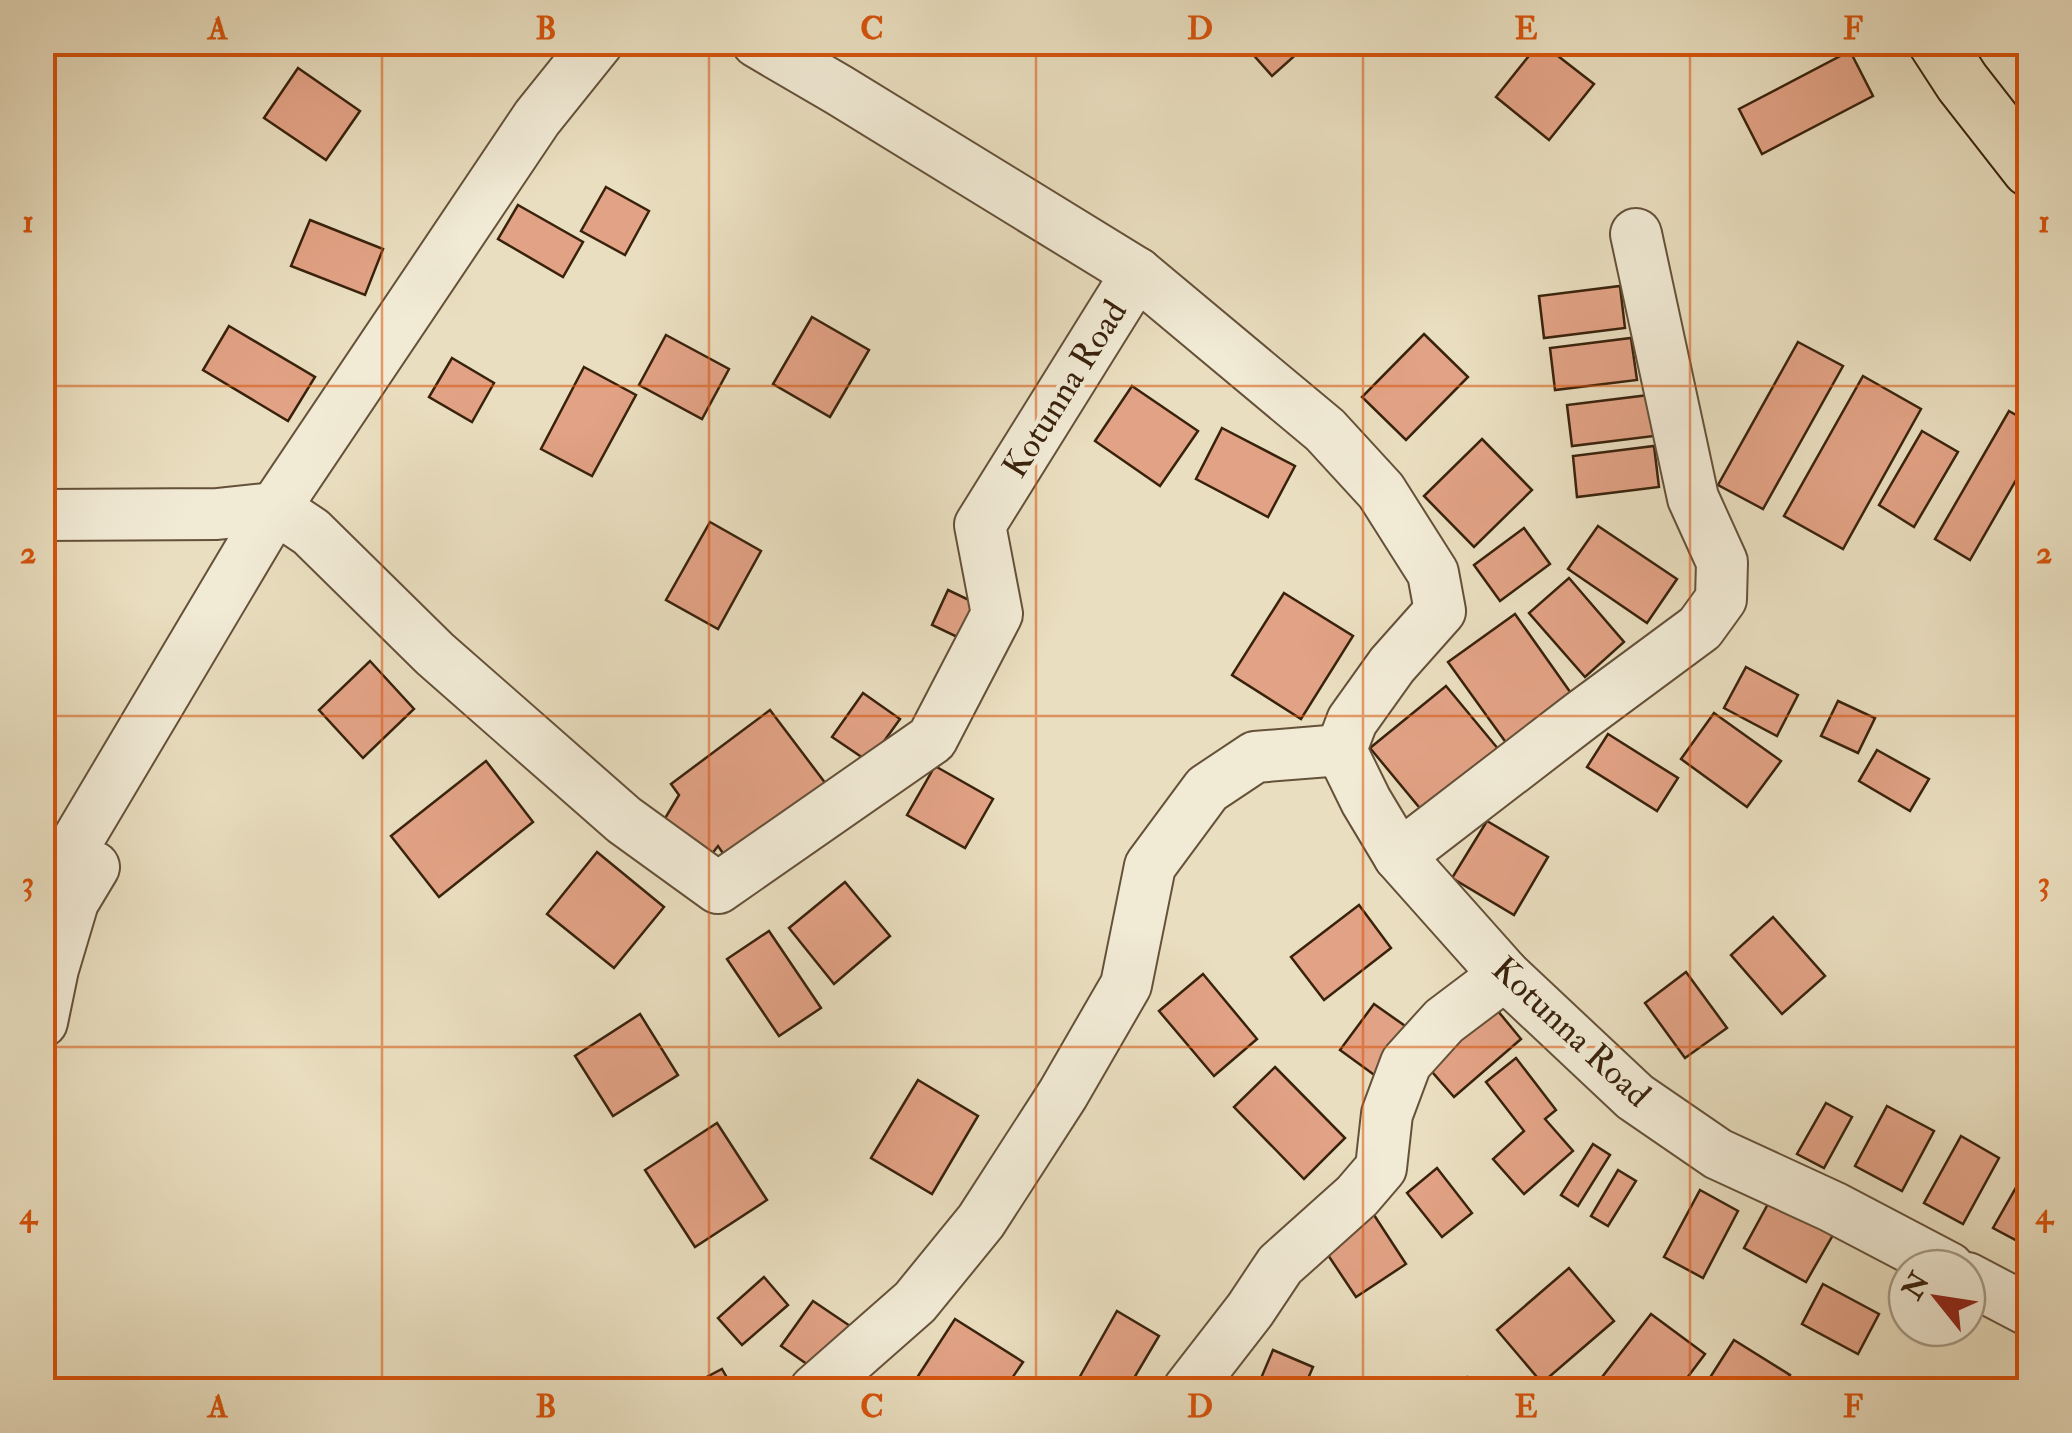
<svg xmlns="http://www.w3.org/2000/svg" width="2072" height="1433" font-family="'IM FELL Double Pica',serif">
  <rect width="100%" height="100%" fill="#e9debf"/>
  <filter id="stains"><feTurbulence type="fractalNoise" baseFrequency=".002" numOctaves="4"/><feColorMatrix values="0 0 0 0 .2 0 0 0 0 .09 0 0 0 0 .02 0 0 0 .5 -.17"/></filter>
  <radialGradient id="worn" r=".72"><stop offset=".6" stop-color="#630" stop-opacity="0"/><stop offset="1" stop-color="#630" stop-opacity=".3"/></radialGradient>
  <g fill="#e2a285" stroke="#39220c" stroke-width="2.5">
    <path d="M 1242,42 L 1310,42 L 1272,76 Z"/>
    <path d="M 1540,42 L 1594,84 L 1549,140 L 1496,97 Z"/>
    <path d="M 1850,51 L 1873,96 L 1762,154 L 1739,109 Z"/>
    <path d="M 298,68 L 360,111 L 326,160 L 264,118 Z"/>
    <path d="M 606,187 L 649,211 L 625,255 L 581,231 Z"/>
    <path d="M 518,205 L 583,242 L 563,277 L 498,239 Z"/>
    <path d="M 42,212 L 52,217 L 42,234 Z"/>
    <path d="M 310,220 L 383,249 L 365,295 L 291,266 Z"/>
    <path d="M 1620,286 L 1625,328 L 1544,338 L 1539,296 Z"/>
    <path d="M 812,317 L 869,350 L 830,417 L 773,384 Z"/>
    <path d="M 229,326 L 315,377 L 288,421 L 203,370 Z"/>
    <path d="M 1424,334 L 1468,377 L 1406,440 L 1362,397 Z"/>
    <path d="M 666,335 L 729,369 L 702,419 L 639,385 Z"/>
    <path d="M 1631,338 L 1637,380 L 1555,390 L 1550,348 Z"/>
    <path d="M 1798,342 L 1843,366 L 1763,509 L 1718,485 Z"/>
    <path d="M 452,358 L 494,383 L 472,422 L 429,397 Z"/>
    <path d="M 584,367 L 636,395 L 592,476 L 541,449 Z"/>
    <path d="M 1863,376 L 1921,409 L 1843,549 L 1784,516 Z"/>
    <path d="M 1132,386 L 1198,431 L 1160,486 L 1095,441 Z"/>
    <path d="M 1649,395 L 1654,436 L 1572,446 L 1567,405 Z"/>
    <path d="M 2009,411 L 2030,423 L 2030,472 L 2023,468 L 1970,560 L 1935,539 Z"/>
    <path d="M 1222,428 L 1295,466 L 1268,517 L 1196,479 Z"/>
    <path d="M 1922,431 L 1958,452 L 1914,527 L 1879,505 Z"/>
    <path d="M 1482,439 L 1532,490 L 1474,547 L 1424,496 Z"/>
    <path d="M 1654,446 L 1659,487 L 1577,497 L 1573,456 Z"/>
    <path d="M 710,522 L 761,551 L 718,629 L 666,600 Z"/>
    <path d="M 1598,526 L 1677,579 L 1647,623 L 1568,569 Z"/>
    <path d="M 1524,528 L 1550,564 L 1500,601 L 1474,565 Z"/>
    <path d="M 1569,578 L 1624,642 L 1585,677 L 1529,613 Z"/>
    <path d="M 948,590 L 986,608 L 970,643 L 932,625 Z"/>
    <path d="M 1284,593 L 1353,636 L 1301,719 L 1232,675 Z"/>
    <path d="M 1515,614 L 1573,696 L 1507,744 L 1448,662 Z"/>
    <path d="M 370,661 L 414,709 L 363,758 L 319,710 Z"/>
    <path d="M 1746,667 L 1798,695 L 1777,736 L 1724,708 Z"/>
    <path d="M 1446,686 L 1509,762 L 1433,824 L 1370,748 Z"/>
    <path d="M 863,693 L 900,719 L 869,762 L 832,737 Z"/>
    <path d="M 1838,701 L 1875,718 L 1858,753 L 1821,736 Z"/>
    <path d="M 770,710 L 826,784 L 727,859 L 718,846 L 711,855 L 661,825 L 679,795 L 671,784 Z"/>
    <path d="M 1714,713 L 1781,761 L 1747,807 L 1681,759 Z"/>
    <path d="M 1608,734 L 1678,778 L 1657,811 L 1587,767 Z"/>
    <path d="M 1877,750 L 1929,779 L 1910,811 L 1859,781 Z"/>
    <path d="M 486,761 L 533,822 L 439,897 L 391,836 Z"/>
    <path d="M 935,766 L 993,799 L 965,848 L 907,815 Z"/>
    <path d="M 1487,821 L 1548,857 L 1514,915 L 1452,878 Z"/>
    <path d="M 597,852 L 664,907 L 614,968 L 547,914 Z"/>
    <path d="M 845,882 L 890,936 L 834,984 L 789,928 Z"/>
    <path d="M 1359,905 L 1391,948 L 1324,1000 L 1291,957 Z"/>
    <path d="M 1773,917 L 1825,976 L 1782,1014 L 1731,955 Z"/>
    <path d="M 769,931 L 821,1008 L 779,1036 L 727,959 Z"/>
    <path d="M 1686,972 L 1727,1028 L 1685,1058 L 1645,1003 Z"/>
    <path d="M 1203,974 L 1257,1039 L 1214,1076 L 1159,1011 Z"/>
    <path d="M 1488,999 L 1521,1039 L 1454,1097 L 1420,1058 Z"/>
    <path d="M 1374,1004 L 1418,1035 L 1384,1082 L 1340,1050 Z"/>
    <path d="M 640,1014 L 678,1075 L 613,1116 L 575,1056 Z"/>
    <path d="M 1516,1058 L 1556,1110 L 1545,1119 L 1573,1151 L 1524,1194 L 1493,1159 L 1524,1131 L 1486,1082 Z"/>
    <path d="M 1275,1067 L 1345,1138 L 1304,1179 L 1234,1107 Z"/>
    <path d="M 918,1080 L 978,1116 L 932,1194 L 871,1158 Z"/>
    <path d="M 1826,1103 L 1852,1117 L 1824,1168 L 1797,1154 Z"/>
    <path d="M 1887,1106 L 1934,1131 L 1902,1191 L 1855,1166 Z"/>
    <path d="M 717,1123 L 767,1200 L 695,1247 L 645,1170 Z"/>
    <path d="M 1961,1136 L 1999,1158 L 1963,1224 L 1924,1203 Z"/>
    <path d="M 1593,1144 L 1610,1155 L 1578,1206 L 1561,1195 Z"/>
    <path d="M 1437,1168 L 1472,1213 L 1442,1237 L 1407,1193 Z"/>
    <path d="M 1618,1170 L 1636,1181 L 1608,1226 L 1591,1216 Z"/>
    <path d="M 2022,1177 L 2030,1181 L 2030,1237 L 2025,1245 L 1993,1228 Z"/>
    <path d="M 1700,1190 L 1738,1211 L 1703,1278 L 1664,1257 Z"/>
    <path d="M 1774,1193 L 1837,1228 L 1806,1282 L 1744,1248 Z"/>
    <path d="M 1374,1215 L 1406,1264 L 1356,1297 L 1324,1249 Z"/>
    <path d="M 1569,1268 L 1614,1321 L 1542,1383 L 1497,1330 Z"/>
    <path d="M 764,1277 L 788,1305 L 742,1345 L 718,1318 Z"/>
    <path d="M 1823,1284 L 1879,1314 L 1858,1354 L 1802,1324 Z"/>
    <path d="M 813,1301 L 856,1330 L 824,1376 L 781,1346 Z"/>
    <path d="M 1117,1311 L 1159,1336 L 1127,1390 L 1095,1390 L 1078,1380 Z"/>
    <path d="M 1651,1314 L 1705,1354 L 1678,1390 L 1592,1390 Z"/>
    <path d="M 955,1319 L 1023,1362 L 1004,1390 L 909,1390 Z"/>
    <path d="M 1734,1340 L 1790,1375 L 1780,1390 L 1702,1390 Z"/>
    <path d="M 1273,1350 L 1313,1367 L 1303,1390 L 1256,1390 Z"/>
    <path d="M 722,1369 L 734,1390 L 682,1390 Z"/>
    <path d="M 1467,1377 L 1473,1390 L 1436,1390 Z"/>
  </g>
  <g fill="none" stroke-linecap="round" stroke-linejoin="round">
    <defs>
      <g id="minor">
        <path d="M 757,42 L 839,90 L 1137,273"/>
        <path d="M 42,515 L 217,514 L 275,508 L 311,532 L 435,654 L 624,820 L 718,888 L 932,739 L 997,614 L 980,525 L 1137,273 L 1325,430 L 1381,491 L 1433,573 L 1440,611 L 1392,665 L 1352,721 L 1341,750 L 1366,801 L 1399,856 L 1505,975 L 1635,1097 L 1718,1154 L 1833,1207 L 1949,1268"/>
        <path d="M 1399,856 L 1581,716 L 1700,628 L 1721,599 L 1722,562 L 1693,498 L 1636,234"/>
        <path d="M 42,900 L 275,508 L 537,118 L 598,42"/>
        <path d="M 42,1022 L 53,969 L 73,902 L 94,867"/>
        <path d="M 1967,1278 L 2030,1311"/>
        <path d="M 815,1390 L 915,1302 L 981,1221 L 1063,1094 L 1126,985 L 1150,866 L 1207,789 L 1255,757 L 1341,750"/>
        <path d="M 1188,1390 L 1250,1310 L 1280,1265 L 1357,1196 L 1381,1168 L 1387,1114 L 1406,1063 L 1444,1021 L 1505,975"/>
      </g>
      <path id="major" d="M 1936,42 L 1962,82 L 2030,169"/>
    </defs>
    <use href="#minor" stroke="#655139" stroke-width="54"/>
    <use href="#major" stroke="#39220c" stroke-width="59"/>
    <use href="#minor" stroke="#f1ead5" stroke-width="50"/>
    <use href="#major" stroke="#e9debf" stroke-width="55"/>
  </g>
  <path fill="none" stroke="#d6540c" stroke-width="2.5" stroke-opacity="0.55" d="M 382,42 L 382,1390M 709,42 L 709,1390M 1036,42 L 1036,1390M 1363,42 L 1363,1390M 1690,42 L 1690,1390M 42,386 L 2030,386M 42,716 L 2030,716M 42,1047 L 2030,1047"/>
  <g text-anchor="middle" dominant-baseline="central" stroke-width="9" stroke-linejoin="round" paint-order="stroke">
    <g font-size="35" fill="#39220c" stroke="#f1ead5">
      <text transform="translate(1065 389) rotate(-58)">Kotunna Road</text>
      <text transform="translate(1571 1032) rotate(43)">Kotunna Road</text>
    </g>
  </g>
  <rect width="2072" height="1433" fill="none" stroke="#e9debf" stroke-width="110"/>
  <g transform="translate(1937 1298) rotate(300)"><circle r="48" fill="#f1ead5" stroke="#a79a85" stroke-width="2.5"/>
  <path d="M0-8L18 38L0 25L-18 38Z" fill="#8f2418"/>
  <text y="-15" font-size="28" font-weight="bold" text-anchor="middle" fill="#39220c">N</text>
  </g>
  <rect x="55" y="55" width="1962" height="1323" fill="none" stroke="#d6540c" stroke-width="4"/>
  <g font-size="32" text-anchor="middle" font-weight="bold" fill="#d6540c">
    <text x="218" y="39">A</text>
    <text x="546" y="39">B</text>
    <text x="872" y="39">C</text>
    <text x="1200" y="39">D</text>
    <text x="1526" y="39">E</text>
    <text x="1853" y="39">F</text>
    <text x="28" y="232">1</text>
    <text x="2044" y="232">1</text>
    <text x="28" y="563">2</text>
    <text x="2044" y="563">2</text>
    <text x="28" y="893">3</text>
    <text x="2044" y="893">3</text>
    <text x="28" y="1224">4</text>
    <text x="2044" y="1224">4</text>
    <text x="218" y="1417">A</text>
    <text x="546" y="1417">B</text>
    <text x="872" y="1417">C</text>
    <text x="1200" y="1417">D</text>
    <text x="1526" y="1417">E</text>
    <text x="1853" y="1417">F</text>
  </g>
  <rect width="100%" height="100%" filter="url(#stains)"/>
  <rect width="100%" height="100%" fill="url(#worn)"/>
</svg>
